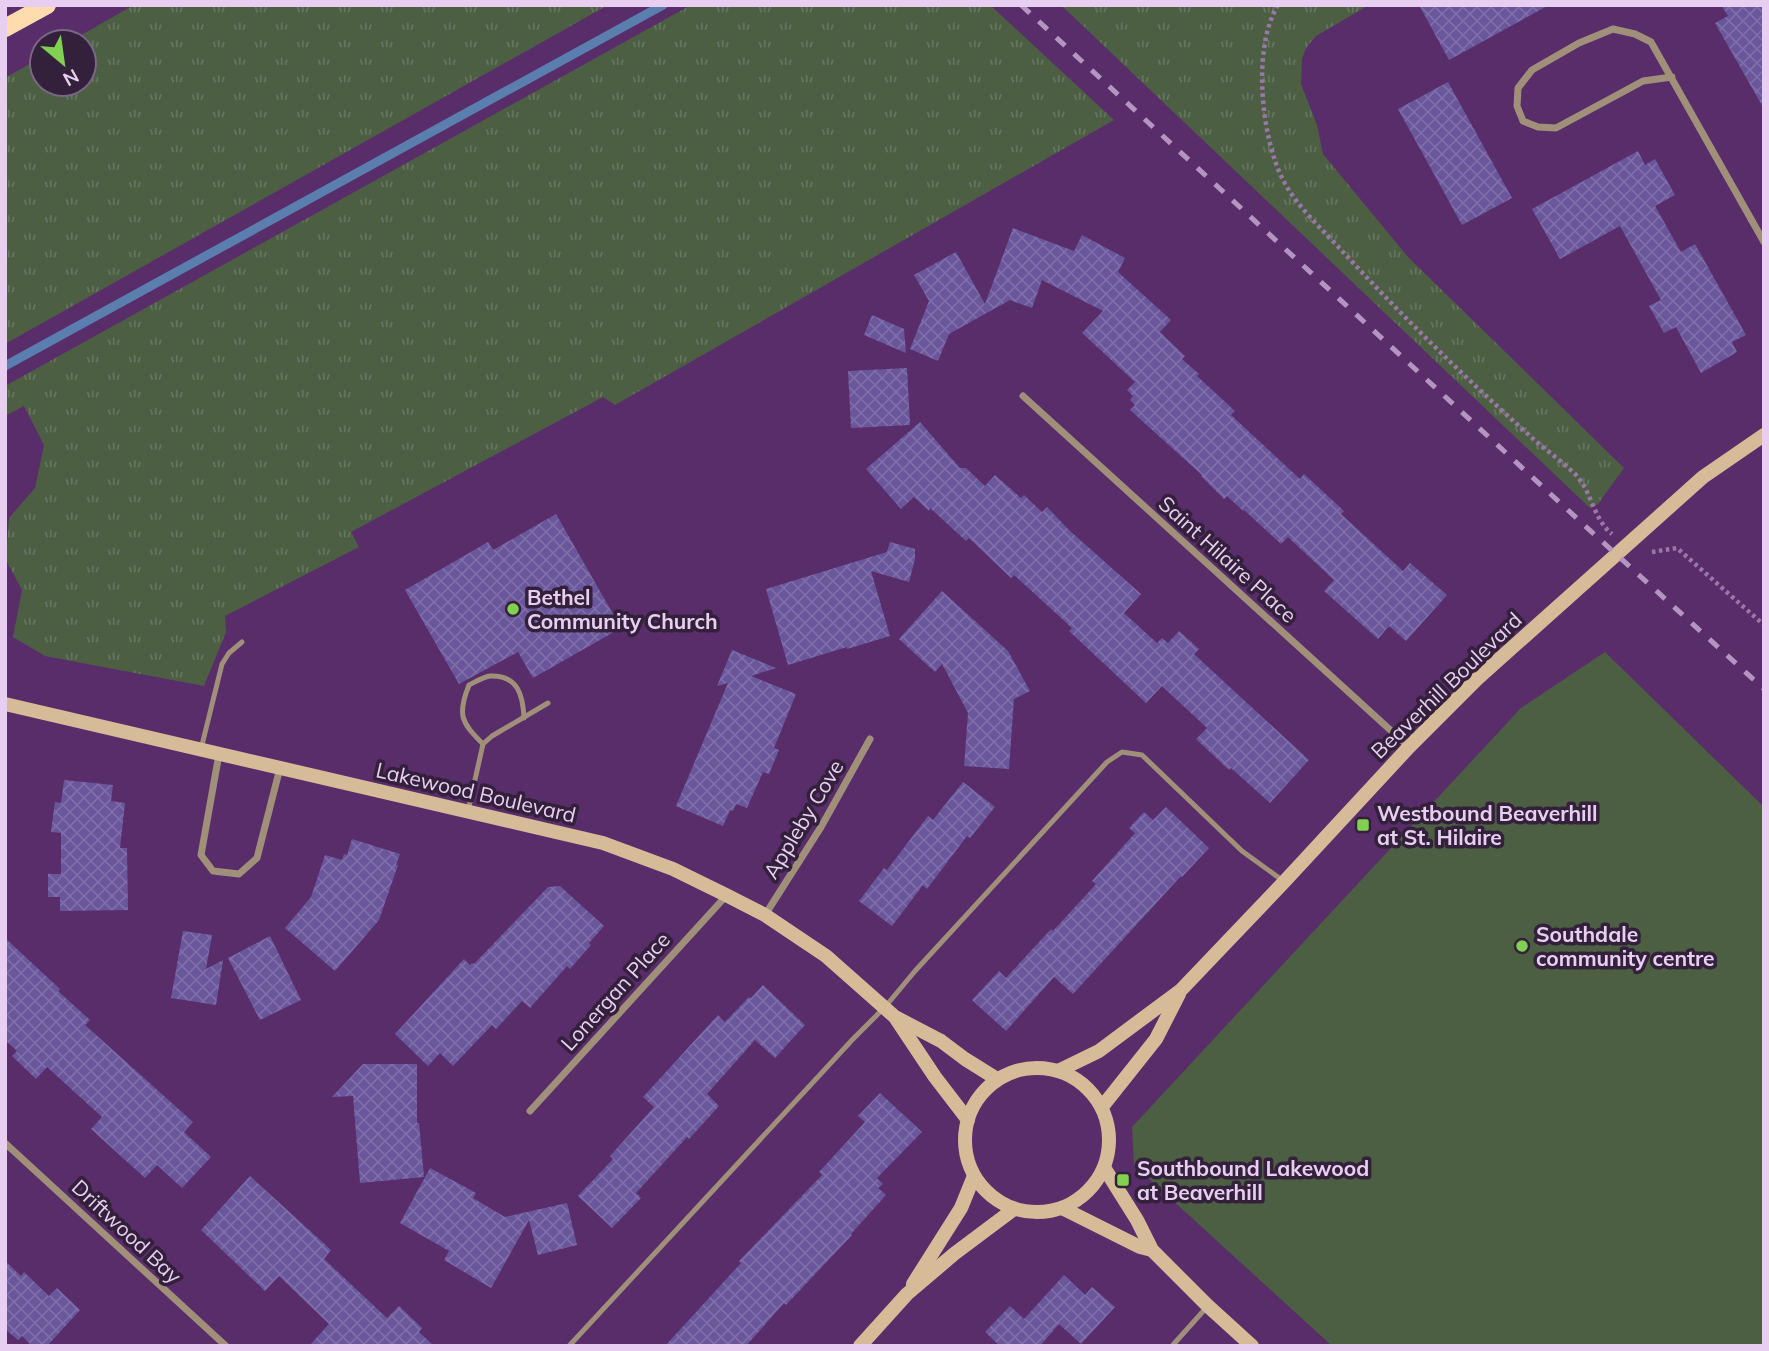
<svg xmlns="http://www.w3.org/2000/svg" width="1769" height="1351" font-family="Mulish,sans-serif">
  <defs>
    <pattern id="grass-tufts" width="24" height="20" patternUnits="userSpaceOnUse" patternTransform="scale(1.75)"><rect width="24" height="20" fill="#4c5f43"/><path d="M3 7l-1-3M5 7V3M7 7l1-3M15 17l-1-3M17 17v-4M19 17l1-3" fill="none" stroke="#66755f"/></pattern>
    <pattern id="building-cross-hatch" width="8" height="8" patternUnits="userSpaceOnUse" patternTransform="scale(1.75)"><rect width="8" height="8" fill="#69569b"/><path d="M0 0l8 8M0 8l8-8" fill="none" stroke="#7e6da9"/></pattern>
  </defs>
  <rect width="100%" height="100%" fill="#582d69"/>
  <g fill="url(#grass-tufts)">
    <path d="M 134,5 L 608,5 L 5,344 L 5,78 L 42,57 L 42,84 L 84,84 L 84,42 L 69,42 Z"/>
    <path d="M 691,5 L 990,5 L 1114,120 L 615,405 L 603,397 L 351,532 L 359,547 L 225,616 L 226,632 L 204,686 L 45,656 L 13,637 L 22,590 L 6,560 L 9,518 L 35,488 L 44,445 L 24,406 L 5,416 L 5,386 Z"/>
    <path d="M 1061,5 L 1369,5 L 1316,36 L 1306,48 L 1302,59 L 1301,84 L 1317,125 L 1323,154 L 1408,257 L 1624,468 L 1598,504 L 1590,508 Z"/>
  </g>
  <path fill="#4c5f43" d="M 1605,652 L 1764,807 L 1764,1346 L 1332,1346 L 1134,1165 L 1132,1127 L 1521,708 Z"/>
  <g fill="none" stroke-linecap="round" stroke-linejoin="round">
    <path stroke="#5a7ead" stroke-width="9" d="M 5,366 L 663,5"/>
  </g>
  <g fill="url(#building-cross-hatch)">
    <path d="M 1419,5 L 1549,5 L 1449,60 Z"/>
    <path d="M 1721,5 L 1764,5 L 1764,109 L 1715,23 L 1728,16 Z"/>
    <path d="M 1448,82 L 1512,198 L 1462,225 L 1398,109 Z"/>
    <path d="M 1638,151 L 1645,165 L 1655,159 L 1675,195 L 1655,206 L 1681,252 L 1695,244 L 1746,335 L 1732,342 L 1737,352 L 1701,373 L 1676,327 L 1664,333 L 1649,306 L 1661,300 L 1620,226 L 1560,259 L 1532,209 Z"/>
    <path d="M 1013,228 L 1074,251 L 1082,235 L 1125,258 L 1118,272 L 1171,320 L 1160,332 L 1185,356 L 1182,359 L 1199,374 L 1197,376 L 1235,411 L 1231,415 L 1300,479 L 1304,474 L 1344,511 L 1341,514 L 1403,571 L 1410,563 L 1447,595 L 1406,641 L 1389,626 L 1378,639 L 1324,591 L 1334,580 L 1288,537 L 1281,544 L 1244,510 L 1243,511 L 1227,496 L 1224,499 L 1201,476 L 1202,475 L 1130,410 L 1135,405 L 1130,400 L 1133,396 L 1127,390 L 1135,382 L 1082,333 L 1103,311 L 1042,280 L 1032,308 L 1010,300 L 949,334 L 938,361 L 910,349 L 929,301 L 914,275 L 956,252 L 985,304 Z"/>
    <path d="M 872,315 L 904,329 L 906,353 L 864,335 Z"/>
    <path d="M 907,368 L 910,425 L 851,428 L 848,371 Z"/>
    <path d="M 920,422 L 960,468 L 966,468 L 985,486 L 995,475 L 1021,498 L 1024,495 L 1042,512 L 1047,507 L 1069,530 L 1141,594 L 1124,613 L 1157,643 L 1162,638 L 1168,643 L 1179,631 L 1199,649 L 1194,654 L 1309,760 L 1270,803 L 1231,768 L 1229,770 L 1196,739 L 1207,728 L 1162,686 L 1146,703 L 1069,631 L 1072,628 L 1014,575 L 1011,578 L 969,538 L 966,541 L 930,508 L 929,511 L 914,497 L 901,509 L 866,469 Z"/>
    <path d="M 556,514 L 621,628 L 533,678 L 518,652 L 459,684 L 405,590 L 488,542 L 493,550 Z"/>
    <path d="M 890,542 L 915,549 L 915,559 L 909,582 L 871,571 L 890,636 L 847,649 L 847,647 L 788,665 L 766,589 L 887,552 Z"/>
    <path d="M 942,591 L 1008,651 L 1030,691 L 1014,699 L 1009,769 L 964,766 L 968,713 L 942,664 L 935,672 L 899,639 Z"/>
    <path d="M 732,650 L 776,668 L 751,676 L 796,694 L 774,748 L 779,750 L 769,774 L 763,772 L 747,808 L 736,804 L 733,811 L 730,810 L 723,826 L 676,806 L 728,683 L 717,686 Z"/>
    <path d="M 64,780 L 113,785 L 111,801 L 125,803 L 120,848 L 127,848 L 128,910 L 60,911 L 60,897 L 48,897 L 48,874 L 61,874 L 61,833 L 51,832 L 55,802 L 61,803 Z"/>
    <path d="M 963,782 L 995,807 L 970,838 L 967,836 L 927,889 L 923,885 L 892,926 L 859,901 L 884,868 L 887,870 L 928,816 L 933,820 Z"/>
    <path d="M 1166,807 L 1209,848 L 1182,877 L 1181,876 L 1073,994 L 1054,977 L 1006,1031 L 972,1000 L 999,971 L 1006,978 L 1051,929 L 1053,931 L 1096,884 L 1092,881 L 1135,833 L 1129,828 L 1144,812 L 1153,820 Z"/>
    <path d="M 352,839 L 400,854 L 396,865 L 398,865 L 379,920 L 335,971 L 285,928 L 311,897 L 325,855 L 342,860 L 344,854 L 347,855 Z"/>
    <path d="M 560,886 L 604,926 L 589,943 L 591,945 L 570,969 L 567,966 L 530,1008 L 522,1001 L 496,1029 L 492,1025 L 453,1066 L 440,1053 L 428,1066 L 395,1034 L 464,959 L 470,965 L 472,963 L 474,964 L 548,887 Z"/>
    <path d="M 183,931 L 212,935 L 206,969 L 223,960 L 216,1005 L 171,998 Z"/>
    <path d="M 270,936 L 301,1000 L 260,1020 L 228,958 Z"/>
    <path d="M 5,938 L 60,989 L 58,991 L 90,1020 L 85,1025 L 193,1122 L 184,1132 L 211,1157 L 182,1188 L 157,1165 L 145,1178 L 91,1129 L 102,1117 L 47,1067 L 36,1079 L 12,1056 L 17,1051 L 5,1040 Z"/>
    <path d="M 763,985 L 805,1025 L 775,1058 L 755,1040 L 707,1094 L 719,1106 L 689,1139 L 687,1137 L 636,1193 L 641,1198 L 612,1228 L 578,1196 L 613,1159 L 610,1156 L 654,1107 L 643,1097 L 718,1015 L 725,1022 L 749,997 L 751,998 Z"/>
    <path d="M 363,1064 L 417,1064 L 417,1123 L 419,1123 L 424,1177 L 360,1183 L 353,1096 L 332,1097 Z"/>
    <path d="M 880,1093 L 922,1132 L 877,1178 L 883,1184 L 878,1188 L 886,1195 L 851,1234 L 852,1235 L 786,1305 L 784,1303 L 746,1346 L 665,1346 L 741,1263 L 739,1261 L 822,1175 L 819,1172 L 865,1122 L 858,1116 Z"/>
    <path d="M 430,1168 L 476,1193 L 473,1198 L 505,1217 L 567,1203 L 577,1245 L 538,1255 L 529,1220 L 491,1288 L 444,1260 L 449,1251 L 400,1223 Z"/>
    <path d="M 250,1176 L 331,1250 L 324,1259 L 387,1318 L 399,1306 L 422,1328 L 419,1332 L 434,1346 L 309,1346 L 329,1324 L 279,1276 L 265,1291 L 201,1230 Z"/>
    <path d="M 5,1261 L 21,1276 L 24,1272 L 49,1296 L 57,1288 L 80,1310 L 47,1346 L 32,1346 L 22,1336 L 18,1340 L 5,1329 Z"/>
    <path d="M 1064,1275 L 1085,1295 L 1092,1287 L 1115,1307 L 1081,1344 L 1059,1324 L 1040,1346 L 1000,1346 L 985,1332 L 1010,1306 L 1024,1319 Z"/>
  </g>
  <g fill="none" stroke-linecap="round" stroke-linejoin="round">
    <g stroke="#9977a7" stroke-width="4.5" stroke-dasharray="3.5 3.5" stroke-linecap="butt">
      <path d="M 1278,5 C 1252,47 1261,137 1283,180 C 1297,207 1323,230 1344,253 C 1402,316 1464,377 1529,435 C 1543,448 1559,459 1573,472 C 1592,489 1592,518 1612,534"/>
      <path d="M 1652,552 L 1677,548 L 1764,625"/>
    </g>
    <g stroke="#a0907a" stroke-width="5">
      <path d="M 483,744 C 461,722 457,715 469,685 C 475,682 483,677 490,676 C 518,675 523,695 524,718"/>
      <path d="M 201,749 L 222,664 L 229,653 L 242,642"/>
      <path d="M 468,811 L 483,744 L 492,736 L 548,703"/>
      <path d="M 569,1346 L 853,1039 L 885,1007 L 915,971 L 1107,762 L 1122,752 L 1142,755 L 1242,851 L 1282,880"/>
      <path d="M 1172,1346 L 1206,1308"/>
    </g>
    <g stroke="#a0907a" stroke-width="7">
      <path d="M 1672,77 L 1643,81 L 1556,128 L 1538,127 L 1523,121 L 1517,106 L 1518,88 L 1532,70 L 1579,43 L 1613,29 L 1635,34 L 1651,42 L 1764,242"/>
      <path d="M 1023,396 L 1409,747"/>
      <path d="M 219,754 L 201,855 L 213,871 L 239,874 L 257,858 L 280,768"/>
      <path d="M 765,915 L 821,827 L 870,739"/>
      <path d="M 530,1111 L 726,896"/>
      <path d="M 5,1143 L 226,1346"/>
    </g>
    <g stroke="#d5bb97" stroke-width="14">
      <path d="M 5,704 L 603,843 L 673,869 L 726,895 L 765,915 L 826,956 L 895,1017 L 935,1077 L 968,1120"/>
      <path d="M 897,1018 L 941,1041 L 965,1059 L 997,1079"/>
      <circle cx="1037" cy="1140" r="72"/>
      <path d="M 1058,1071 L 1099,1051 L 1181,990 L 1284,882 L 1409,747 L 1477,679 L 1703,477 L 1764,435"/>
      <path d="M 1102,1107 L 1156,1039 L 1179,994"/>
      <path d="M 1105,1169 L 1137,1220 L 1152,1250 L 1208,1306 L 1252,1346"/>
      <path d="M 1064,1209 L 1140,1247 L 1152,1250"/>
      <path d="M 913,1284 L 961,1208 L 974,1176"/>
      <path d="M 860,1346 L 907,1294 L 954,1254 L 1014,1209"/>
    </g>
    <path stroke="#fedcae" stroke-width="18" d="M 5,28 L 47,5"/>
    <path stroke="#b495c1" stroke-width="5" stroke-dasharray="12 12" stroke-linecap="butt" d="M 1021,5 L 1583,524 L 1764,689"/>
  </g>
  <g fill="#81d051" stroke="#33203b" stroke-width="2.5">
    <circle cx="513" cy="609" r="7"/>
    <rect x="1356" y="818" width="14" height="14" rx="3.5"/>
    <circle cx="1522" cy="946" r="7"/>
    <rect x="1116" y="1173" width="14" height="14" rx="3.5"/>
  </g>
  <g text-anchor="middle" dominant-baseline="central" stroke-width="7" stroke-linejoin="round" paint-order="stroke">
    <g font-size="21" fill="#e8cff2" stroke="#33203b">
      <text transform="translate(1228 559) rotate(42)">Saint Hilaire Place</text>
      <text transform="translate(1446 685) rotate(-44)">Beaverhill Boulevard</text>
      <text transform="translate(476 792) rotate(13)">Lakewood Boulevard</text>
      <text transform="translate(803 819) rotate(-59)">Appleby Cove</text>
      <text transform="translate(615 991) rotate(-48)">Lonergan Place</text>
      <text transform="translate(127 1231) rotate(43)">Driftwood Bay</text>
    </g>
    <g font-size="21" font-weight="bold" fill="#e8cff2" stroke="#33203b" text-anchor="start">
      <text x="527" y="597">Bethel<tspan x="527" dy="24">Community Church</tspan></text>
      <text x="1377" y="813">Westbound Beaverhill<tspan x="1377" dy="24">at St. Hilaire</tspan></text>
      <text x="1536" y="934">Southdale<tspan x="1536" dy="24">community centre</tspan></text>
      <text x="1137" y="1168">Southbound Lakewood<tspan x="1137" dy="24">at Beaverhill</tspan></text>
    </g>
  </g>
  <rect width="1769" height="1351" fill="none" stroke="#e8cff2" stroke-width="14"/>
  <g transform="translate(63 63) rotate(151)"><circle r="33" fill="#33203b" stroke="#7b6684" stroke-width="2"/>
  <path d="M0-5L12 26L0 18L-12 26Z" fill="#81d051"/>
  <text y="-10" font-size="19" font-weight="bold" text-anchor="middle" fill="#e8cff2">N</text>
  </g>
</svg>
